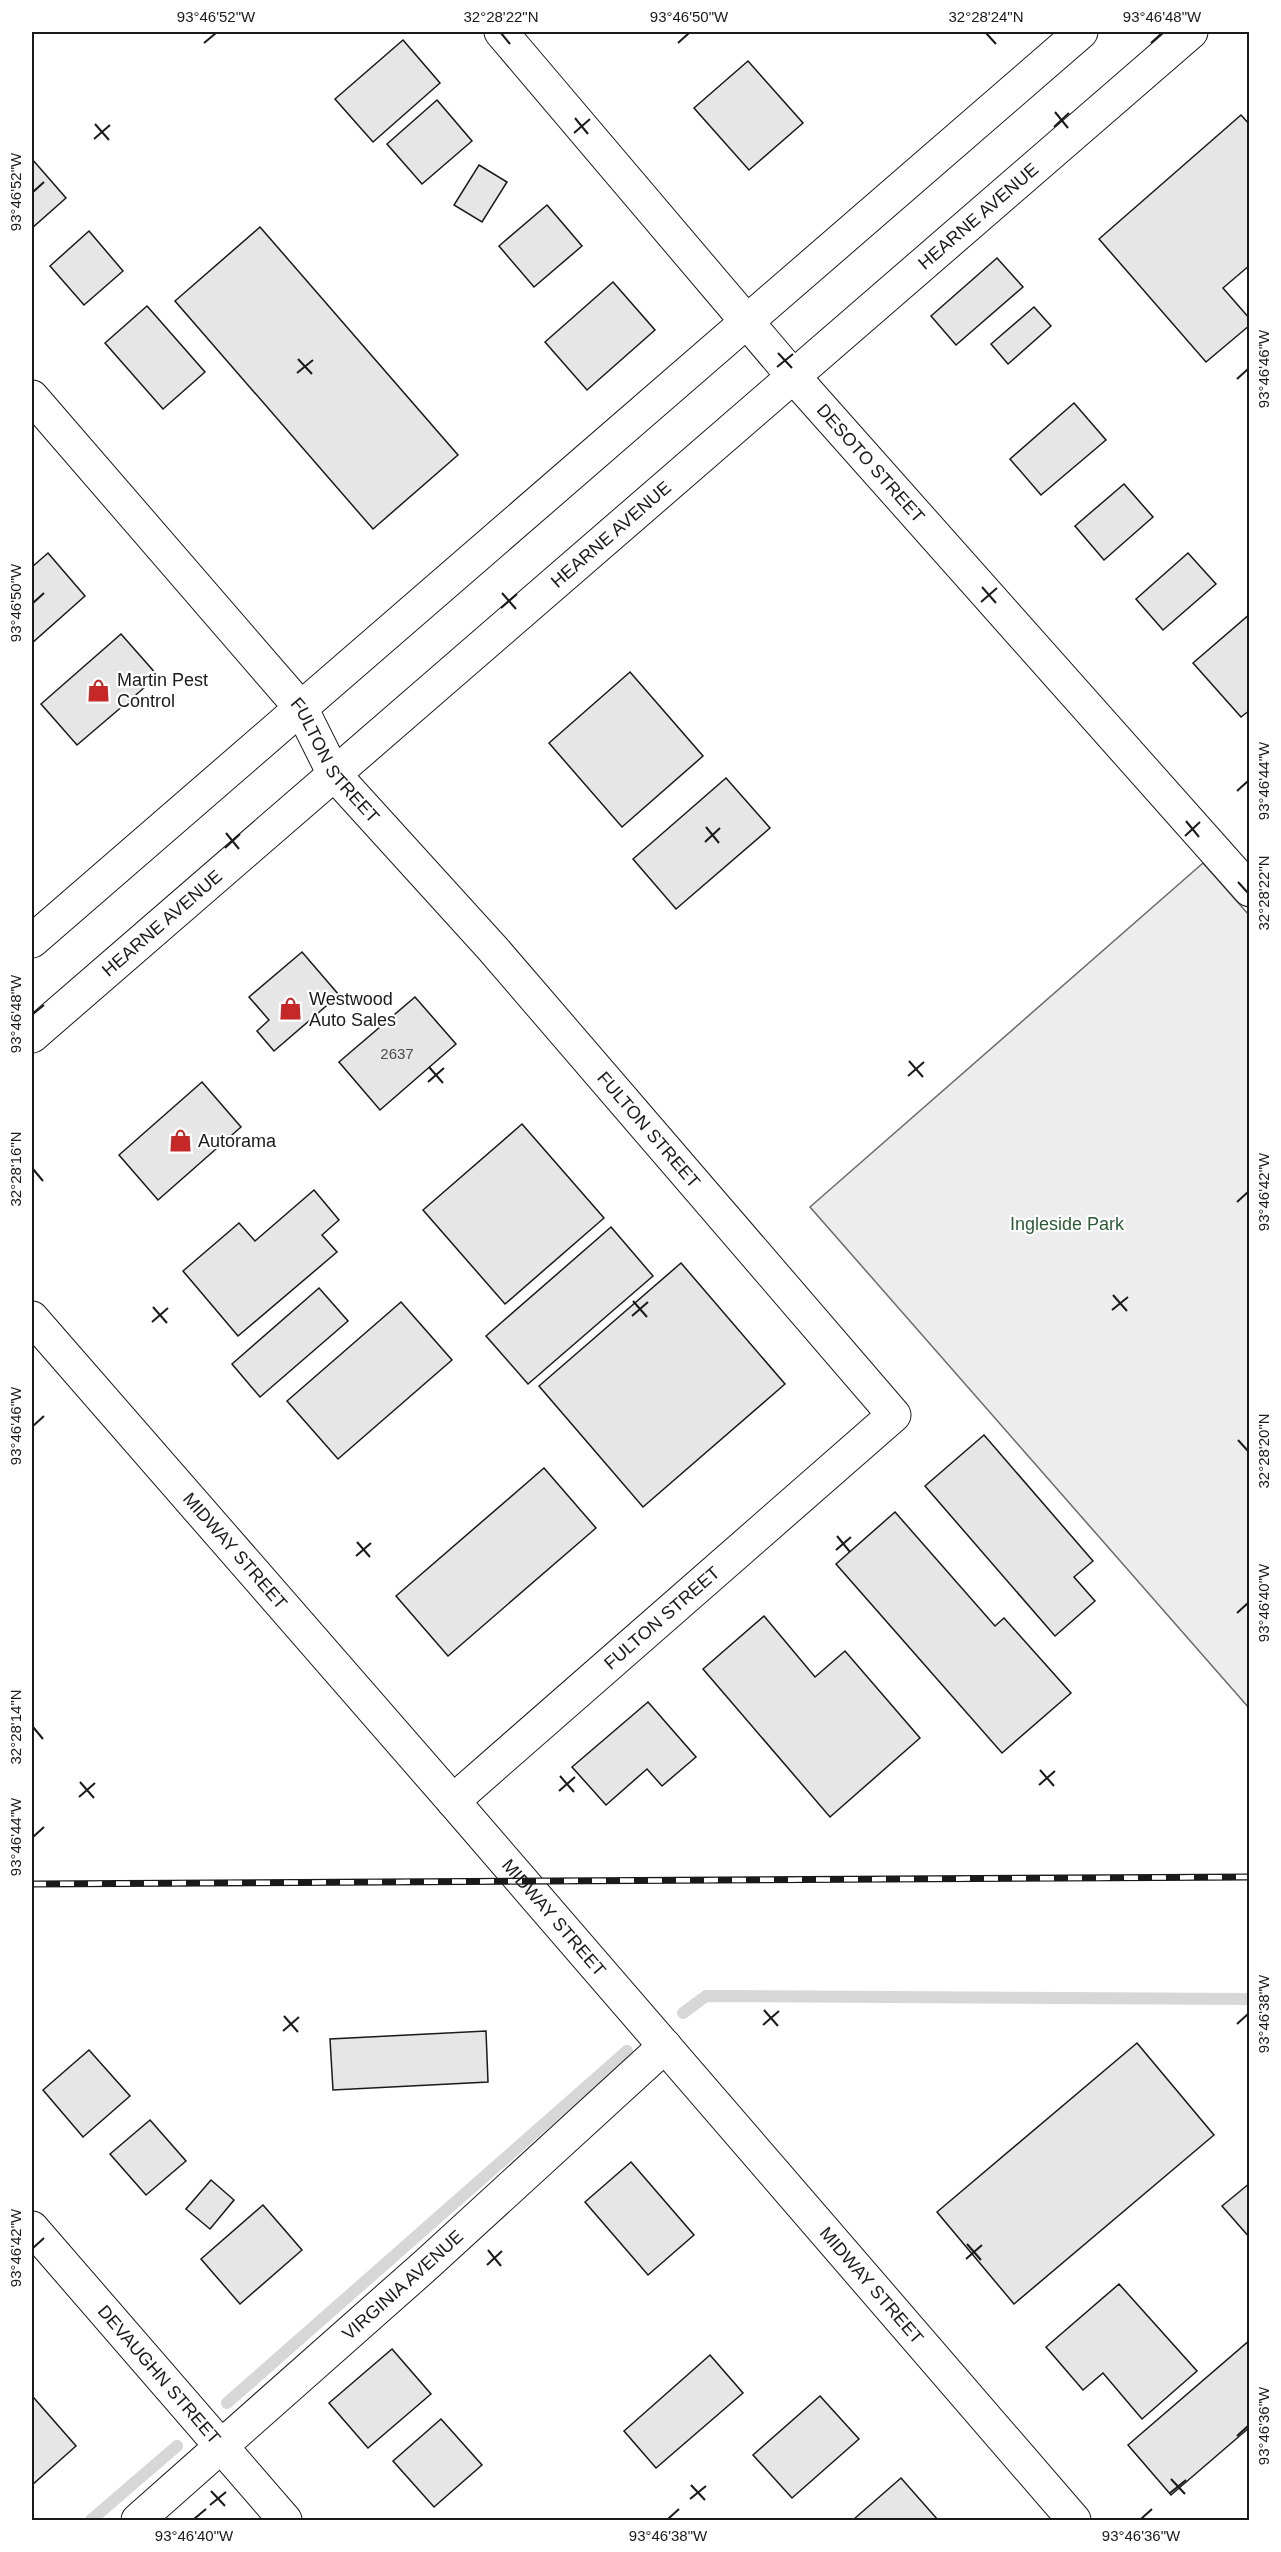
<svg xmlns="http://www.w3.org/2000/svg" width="1281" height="2552" font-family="Arial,sans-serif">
  <rect width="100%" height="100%" fill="#fff"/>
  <path fill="#ededed" stroke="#6a6a6a" stroke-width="1.5" d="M 1203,863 L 1249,915 L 1249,1708 L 810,1207 Z"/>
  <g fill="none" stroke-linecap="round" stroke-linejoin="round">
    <g stroke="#d7d7d7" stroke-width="12">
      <path d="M 683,2013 L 706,1996 L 1250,1999"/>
      <path d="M 227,2403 L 627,2051"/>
      <path d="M 91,2520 L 177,2446"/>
    </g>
  </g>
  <g fill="#e6e6e6" stroke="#1a1a1a" stroke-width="1.5">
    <path d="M 403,40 L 440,83 L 373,142 L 335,99 Z"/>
    <path d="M 748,61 L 803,123 L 749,170 L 694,108 Z"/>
    <path d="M 437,100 L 472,141 L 422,184 L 387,144 Z"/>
    <path d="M 1241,115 L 1250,125 L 1250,265 L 1223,288 L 1250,319 L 1250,325 L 1206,362 L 1099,239 Z"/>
    <path d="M 32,159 L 66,198 L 32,228 Z"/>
    <path d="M 479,165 L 507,182 L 482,222 L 454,205 Z"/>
    <path d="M 547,205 L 582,246 L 534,287 L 499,246 Z"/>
    <path d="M 260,227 L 458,455 L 373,529 L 175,301 Z"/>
    <path d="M 89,231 L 123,271 L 84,305 L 50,266 Z"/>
    <path d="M 997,258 L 1023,287 L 956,345 L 931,316 Z"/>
    <path d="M 613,282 L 655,330 L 587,390 L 545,342 Z"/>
    <path d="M 147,306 L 205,372 L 163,409 L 105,343 Z"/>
    <path d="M 1034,307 L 1051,326 L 1008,364 L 991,344 Z"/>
    <path d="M 1074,403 L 1106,440 L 1041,495 L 1010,459 Z"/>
    <path d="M 1124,484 L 1153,517 L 1104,560 L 1075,526 Z"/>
    <path d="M 48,553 L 85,596 L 32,643 L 32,567 Z"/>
    <path d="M 1188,553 L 1216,584 L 1163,630 L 1136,599 Z"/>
    <path d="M 1250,614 L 1250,710 L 1241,717 L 1193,663 Z"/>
    <path d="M 121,634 L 158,676 L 77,745 L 41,704 Z"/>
    <path d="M 630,672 L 703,756 L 622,827 L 549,743 Z"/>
    <path d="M 726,778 L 770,828 L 676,909 L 633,859 Z"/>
    <path d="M 302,952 L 339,995 L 274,1051 L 257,1031 L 269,1020 L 249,997 Z"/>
    <path d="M 415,997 L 456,1044 L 380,1110 L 339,1062 Z"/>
    <path d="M 202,1082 L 241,1127 L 158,1200 L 119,1155 Z"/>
    <path d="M 522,1124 L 604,1218 L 505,1304 L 423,1210 Z"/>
    <path d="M 314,1190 L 339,1220 L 322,1235 L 337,1252 L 238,1336 L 183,1271 L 239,1223 L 255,1241 Z"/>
    <path d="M 611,1227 L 653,1276 L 528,1384 L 486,1336 Z"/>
    <path d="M 681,1263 L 785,1384 L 643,1507 L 539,1386 Z"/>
    <path d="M 319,1288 L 348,1321 L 260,1397 L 232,1364 Z"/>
    <path d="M 401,1302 L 452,1360 L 338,1459 L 287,1401 Z"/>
    <path d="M 984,1435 L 1093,1561 L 1074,1577 L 1095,1601 L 1055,1636 L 925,1486 Z"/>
    <path d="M 544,1468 L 596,1528 L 448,1656 L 396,1596 Z"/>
    <path d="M 895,1512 L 995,1626 L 1004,1618 L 1071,1693 L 1002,1753 L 836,1564 Z"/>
    <path d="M 764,1616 L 815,1677 L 845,1651 L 920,1738 L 830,1817 L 703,1669 Z"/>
    <path d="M 648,1702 L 696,1757 L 662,1786 L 647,1769 L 606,1805 L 572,1767 Z"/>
    <path d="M 486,2031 L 488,2082 L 333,2090 L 330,2039 Z"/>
    <path d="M 1137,2043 L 1214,2135 L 1014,2304 L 937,2212 Z"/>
    <path d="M 89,2050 L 130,2096 L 83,2137 L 43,2090 Z"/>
    <path d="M 150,2120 L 186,2161 L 146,2195 L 110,2154 Z"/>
    <path d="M 631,2162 L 694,2235 L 648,2275 L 585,2202 Z"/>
    <path d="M 211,2180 L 234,2200 L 210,2229 L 186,2209 Z"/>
    <path d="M 1250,2183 L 1250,2238 L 1222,2206 Z"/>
    <path d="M 263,2205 L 302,2250 L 240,2304 L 201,2259 Z"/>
    <path d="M 1119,2284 L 1197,2371 L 1142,2419 L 1103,2373 L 1083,2390 L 1046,2347 Z"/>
    <path d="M 1250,2340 L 1250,2427 L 1171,2495 L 1128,2445 Z"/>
    <path d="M 392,2349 L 431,2394 L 368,2448 L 329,2403 Z"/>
    <path d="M 710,2355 L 743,2393 L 656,2468 L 624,2431 Z"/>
    <path d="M 820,2396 L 859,2439 L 792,2498 L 753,2455 Z"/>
    <path d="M 34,2398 L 76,2446 L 32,2485 L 32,2400 Z"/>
    <path d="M 441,2419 L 482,2465 L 434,2507 L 393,2461 Z"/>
    <path d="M 901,2478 L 938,2520 L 856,2520 L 854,2519 Z"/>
  </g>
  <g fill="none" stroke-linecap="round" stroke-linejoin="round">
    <defs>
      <g id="minor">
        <path id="s1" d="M 501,32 L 793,376 L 1250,890"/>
        <path id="s2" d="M 32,397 L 301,708 L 334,774 L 493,949 L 894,1415 L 453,1801"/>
        <path id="s3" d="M 32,1318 L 453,1801 L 1074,2520"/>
        <path id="s4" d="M 32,2228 L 285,2520"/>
        <path id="s5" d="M 138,2520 L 427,2264 L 665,2046"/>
      </g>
      <g id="major">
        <path d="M 32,941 L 1081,32"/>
        <path id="s6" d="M 32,1036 L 1191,32"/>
      </g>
    </defs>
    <use href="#minor" stroke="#1a1a1a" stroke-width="35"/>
    <use href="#major" stroke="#1a1a1a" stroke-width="35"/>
    <use href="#minor" stroke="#fff" stroke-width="33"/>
    <use href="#major" stroke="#fff" stroke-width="33"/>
    <defs>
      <path id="rail" d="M 32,1884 L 1250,1877"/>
    </defs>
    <use href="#rail" stroke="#1a1a1a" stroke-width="7"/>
    <use href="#rail" stroke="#fff" stroke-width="4.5" stroke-dasharray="14" stroke-linecap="butt"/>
  </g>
  <path fill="none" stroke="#1a1a1a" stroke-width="2" d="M 501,33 L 510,44M 986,33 L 996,44M 204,43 L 216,33M 678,43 L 689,33M 1151,43 L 1162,33M 1055,112 L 1068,128M 575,118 L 588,134M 95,124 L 109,140M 1054,127 L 1069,113M 574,133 L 590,119M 94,139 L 110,125M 33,192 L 44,182M 778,353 L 792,368M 298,359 L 312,374M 777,367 L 793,354M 297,373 L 313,360M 1237,379 L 1248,369M 982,587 L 996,603M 502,593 L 516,609M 981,602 L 997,588M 33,603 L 44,593M 501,608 L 517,594M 1237,791 L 1248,781M 1186,821 L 1199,837M 706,827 L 719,843M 226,833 L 239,849M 1185,836 L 1200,822M 705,842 L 720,828M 225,848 L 240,834M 1238,882 L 1248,893M 33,1014 L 44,1005M 909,1061 L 923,1077M 429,1067 L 443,1083M 908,1076 L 924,1062M 428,1082 L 444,1068M 33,1169 L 43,1181M 1237,1202 L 1248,1192M 1113,1295 L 1127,1311M 633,1301 L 647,1317M 153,1307 L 167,1323M 1112,1310 L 1128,1297M 632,1316 L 648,1302M 152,1322 L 168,1308M 33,1426 L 44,1416M 1238,1440 L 1248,1451M 837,1536 L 850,1552M 357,1542 L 370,1557M 836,1550 L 851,1537M 356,1556 L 371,1543M 1237,1613 L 1248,1603M 33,1727 L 43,1739M 1040,1770 L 1054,1786M 560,1776 L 574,1792M 80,1782 L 94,1798M 1039,1785 L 1055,1771M 559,1791 L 575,1777M 79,1797 L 95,1783M 33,1837 L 44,1827M 764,2010 L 778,2026M 284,2016 L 298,2032M 1237,2024 L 1248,2014M 763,2025 L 779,2011M 283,2031 L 299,2017M 967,2244 L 981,2260M 33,2248 L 44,2238M 488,2250 L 501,2266M 966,2259 L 982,2245M 487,2265 L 502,2251M 1237,2436 L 1248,2426M 1171,2479 L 1185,2494M 691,2485 L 705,2500M 211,2491 L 225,2506M 1170,2493 L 1186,2480M 690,2499 L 706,2486M 210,2505 L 226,2492M 194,2519 L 206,2509M 668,2519 L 679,2509M 1141,2519 L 1152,2509"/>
  <defs>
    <symbol id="shop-bare" viewBox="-9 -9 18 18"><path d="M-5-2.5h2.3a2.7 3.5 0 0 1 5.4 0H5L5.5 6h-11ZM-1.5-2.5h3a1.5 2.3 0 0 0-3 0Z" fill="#c62828" stroke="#fff" stroke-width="2.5" paint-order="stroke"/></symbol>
  </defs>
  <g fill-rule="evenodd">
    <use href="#shop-bare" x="82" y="674" width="33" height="33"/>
    <use href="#shop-bare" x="274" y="992" width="33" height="33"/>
    <use href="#shop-bare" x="164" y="1124" width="33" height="33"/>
  </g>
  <g text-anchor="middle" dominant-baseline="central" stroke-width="4.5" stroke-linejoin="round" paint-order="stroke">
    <g font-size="15" fill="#4d4d4d">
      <text x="397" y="1053">2637</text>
    </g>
    <g font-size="18" fill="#1a1a1a" stroke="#fff">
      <text stroke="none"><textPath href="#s6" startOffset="1252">HEARNE AVENUE</textPath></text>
      <text stroke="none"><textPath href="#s1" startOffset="568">DESOTO STREET</textPath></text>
      <text stroke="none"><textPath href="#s6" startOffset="766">HEARNE AVENUE</textPath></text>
      <text stroke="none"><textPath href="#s2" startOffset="474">FULTON STREET</textPath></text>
      <text stroke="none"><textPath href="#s6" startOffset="172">HEARNE AVENUE</textPath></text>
      <text stroke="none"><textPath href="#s2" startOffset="960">FULTON STREET</textPath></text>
      <text stroke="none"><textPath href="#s3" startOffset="309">MIDWAY STREET</textPath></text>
      <text transform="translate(662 1618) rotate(-41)">FULTON STREET</text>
      <text stroke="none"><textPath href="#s3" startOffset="795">MIDWAY STREET</textPath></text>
      <text stroke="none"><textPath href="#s5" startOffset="354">VIRGINIA AVENUE</textPath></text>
      <text stroke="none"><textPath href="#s3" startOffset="1281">MIDWAY STREET</textPath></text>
      <text stroke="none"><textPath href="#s4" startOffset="194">DEVAUGHN STREET</textPath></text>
    </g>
    <g font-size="18" fill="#1a1a1a" stroke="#fff" text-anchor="start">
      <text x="117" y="680">Martin Pest<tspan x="117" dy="21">Control</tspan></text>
      <text x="309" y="999">Westwood<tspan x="309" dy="21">Auto Sales</tspan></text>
      <text x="198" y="1141">Autorama</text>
    </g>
    <g font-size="18" fill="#2b5a34" stroke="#fff">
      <text x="1067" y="1224">Ingleside Park</text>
    </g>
  </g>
  <rect width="1281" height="2552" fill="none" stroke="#ffffff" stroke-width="66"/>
  <rect x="33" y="33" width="1215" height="2486" fill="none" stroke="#1a1a1a" stroke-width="2"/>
  <g font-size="15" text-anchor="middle" fill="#1a1a1a">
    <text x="216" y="22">93°46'52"W</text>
    <text x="501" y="22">32°28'22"N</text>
    <text x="689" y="22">93°46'50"W</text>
    <text x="986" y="22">32°28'24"N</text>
    <text x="1162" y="22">93°46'48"W</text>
    <text transform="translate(16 192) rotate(-90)" y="5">93°46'52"W</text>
    <text transform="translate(1264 369) rotate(-90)" y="5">93°46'46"W</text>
    <text transform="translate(16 603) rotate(-90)" y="5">93°46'50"W</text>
    <text transform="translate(1264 781) rotate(-90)" y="5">93°46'44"W</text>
    <text transform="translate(1264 893) rotate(-90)" y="5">32°28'22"N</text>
    <text transform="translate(16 1014) rotate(-90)" y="5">93°46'48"W</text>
    <text transform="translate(16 1169) rotate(-90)" y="5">32°28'16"N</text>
    <text transform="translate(1264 1192) rotate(-90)" y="5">93°46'42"W</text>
    <text transform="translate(16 1426) rotate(-90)" y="5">93°46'46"W</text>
    <text transform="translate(1264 1451) rotate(-90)" y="5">32°28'20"N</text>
    <text transform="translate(1264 1603) rotate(-90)" y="5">93°46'40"W</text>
    <text transform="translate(16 1727) rotate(-90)" y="5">32°28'14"N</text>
    <text transform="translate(16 1837) rotate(-90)" y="5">93°46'44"W</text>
    <text transform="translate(1264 2014) rotate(-90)" y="5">93°46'38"W</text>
    <text transform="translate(16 2248) rotate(-90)" y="5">93°46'42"W</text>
    <text transform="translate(1264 2426) rotate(-90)" y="5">93°46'36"W</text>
    <text x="194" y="2541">93°46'40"W</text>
    <text x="668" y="2541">93°46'38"W</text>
    <text x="1141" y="2541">93°46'36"W</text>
  </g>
</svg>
